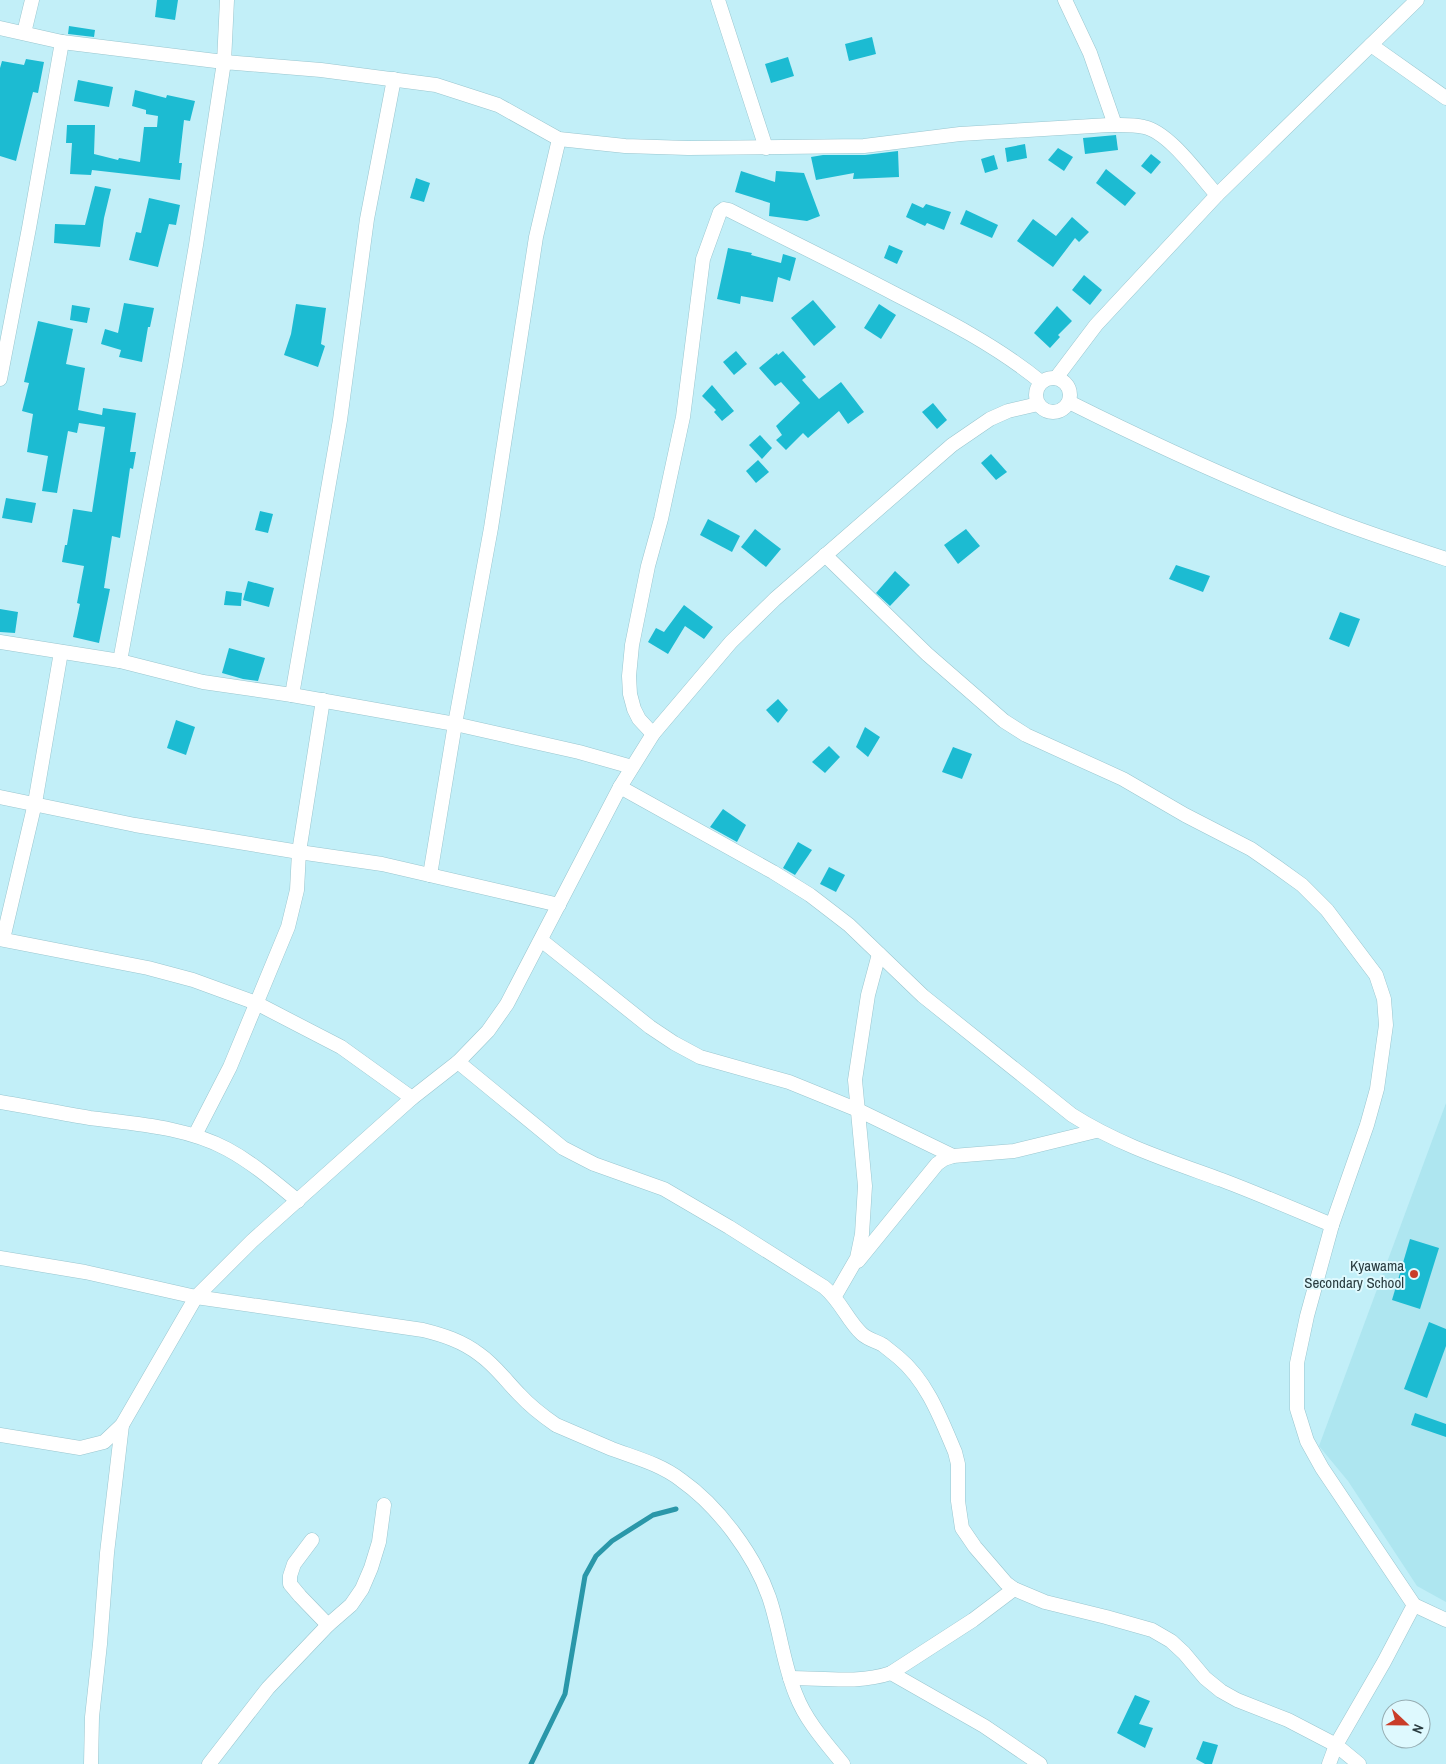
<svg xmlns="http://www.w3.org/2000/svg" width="1446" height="1764" font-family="'Archivo Narrow',sans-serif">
  <rect width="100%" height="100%" fill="#c2eff8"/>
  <path fill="#aee6f0" d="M 1446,1103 L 1446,1602 L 1417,1586 L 1348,1481 L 1319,1446 Z"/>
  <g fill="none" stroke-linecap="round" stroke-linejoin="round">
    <path stroke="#2a97a9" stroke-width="5" d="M 531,1764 L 565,1694 L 585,1576 L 596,1556 L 612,1541 L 653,1515 L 676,1509"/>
  </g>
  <g fill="#1cbbd2">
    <path d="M 157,0 L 178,0 L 175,20 L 155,17 Z"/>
    <path d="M 69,26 L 95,30 L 94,37 L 68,34 Z"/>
    <path d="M 872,37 L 876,54 L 849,61 L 845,44 Z"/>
    <path d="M 788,57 L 794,76 L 771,83 L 765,64 Z"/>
    <path d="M 26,59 L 44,62 L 38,93 L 33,92 L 16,161 L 0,156 L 0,68 L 2,61 L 24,65 Z"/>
    <path d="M 78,80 L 113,87 L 109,107 L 74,101 Z"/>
    <path d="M 135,90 L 166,98 L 167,95 L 195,101 L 190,121 L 184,120 L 179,163 L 182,163 L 180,180 L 92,170 L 91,175 L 70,174 L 72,143 L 66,143 L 67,125 L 95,125 L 94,154 L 118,160 L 119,158 L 140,162 L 144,127 L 157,127 L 158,116 L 146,114 L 146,110 L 132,106 Z"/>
    <path d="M 1116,135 L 1118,150 L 1085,154 L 1083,138 Z"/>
    <path d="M 1025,144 L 1027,158 L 1007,162 L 1005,148 Z"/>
    <path d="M 1058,148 L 1073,157 L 1064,171 L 1048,160 Z"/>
    <path d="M 898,151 L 899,177 L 853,179 L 854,173 L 816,180 L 811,157 L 823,155 L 865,155 Z"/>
    <path d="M 1151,154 L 1161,162 L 1151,174 L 1141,166 Z"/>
    <path d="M 994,155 L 998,169 L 985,173 L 981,159 Z"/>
    <path d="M 1106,169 L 1136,193 L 1125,206 L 1096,183 Z"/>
    <path d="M 741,171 L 775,182 L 776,171 L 804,173 L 820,216 L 807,221 L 769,216 L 770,203 L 735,192 Z"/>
    <path d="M 416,178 L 430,183 L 424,202 L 410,198 Z"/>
    <path d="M 95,186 L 111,189 L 104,218 L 100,247 L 54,243 L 55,224 L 85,225 Z"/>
    <path d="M 149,198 L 180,205 L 176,225 L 169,224 L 158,267 L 129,260 L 136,232 L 141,233 Z"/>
    <path d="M 912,203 L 923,208 L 926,204 L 951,212 L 944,230 L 927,223 L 925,226 L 906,217 Z"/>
    <path d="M 966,210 L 998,225 L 992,238 L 960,224 Z"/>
    <path d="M 1072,217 L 1089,232 L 1079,242 L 1075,238 L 1053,267 L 1017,241 L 1033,219 L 1056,236 Z"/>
    <path d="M 889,245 L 903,251 L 897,264 L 884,258 Z"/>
    <path d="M 728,248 L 752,253 L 751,255 L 781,263 L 783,254 L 796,258 L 790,281 L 778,277 L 773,302 L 741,296 L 740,304 L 717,299 Z"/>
    <path d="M 1084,275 L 1102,290 L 1090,305 L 1072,290 Z"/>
    <path d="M 813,300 L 836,327 L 814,346 L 791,318 Z"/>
    <path d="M 124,303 L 154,308 L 150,327 L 148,327 L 142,362 L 119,357 L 121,350 L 101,344 L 105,329 L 118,333 Z"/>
    <path d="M 296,304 L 326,308 L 321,344 L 325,346 L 318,367 L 284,355 L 291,334 Z"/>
    <path d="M 879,304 L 896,315 L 881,339 L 864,328 Z"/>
    <path d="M 72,305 L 90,308 L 87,323 L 70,320 Z"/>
    <path d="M 1057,306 L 1072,321 L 1058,335 L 1060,337 L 1050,348 L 1034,333 Z"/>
    <path d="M 38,321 L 73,329 L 66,364 L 85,368 L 78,410 L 102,415 L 103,408 L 136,413 L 130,452 L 136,452 L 133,469 L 130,468 L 120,538 L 112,536 L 104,588 L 110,589 L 99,643 L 73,637 L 80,604 L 77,603 L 84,566 L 62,562 L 65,545 L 67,545 L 73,509 L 92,512 L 105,427 L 79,423 L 77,433 L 68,431 L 57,493 L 42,491 L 48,456 L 27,452 L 33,414 L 22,411 L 29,383 L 24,382 Z"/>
    <path d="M 736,351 L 747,364 L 734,375 L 723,362 Z"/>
    <path d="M 783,351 L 806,377 L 802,380 L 819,399 L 841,382 L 864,412 L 848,424 L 839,411 L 808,438 L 803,433 L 786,450 L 776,440 L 782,435 L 776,426 L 800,403 L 781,382 L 775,386 L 759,368 L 777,353 L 778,355 Z"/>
    <path d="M 712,385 L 734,411 L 722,421 L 714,412 L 716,410 L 702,396 Z"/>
    <path d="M 933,403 L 947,420 L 937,429 L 922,412 Z"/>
    <path d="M 760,435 L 772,448 L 762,459 L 749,445 Z"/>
    <path d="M 991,454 L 1007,472 L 996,480 L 981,463 Z"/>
    <path d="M 758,460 L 769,472 L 756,483 L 746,471 Z"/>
    <path d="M 6,498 L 36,503 L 32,523 L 2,518 Z"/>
    <path d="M 260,511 L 273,514 L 268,533 L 255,530 Z"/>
    <path d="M 708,519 L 740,536 L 732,552 L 700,535 Z"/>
    <path d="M 755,529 L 781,549 L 766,567 L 741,547 Z"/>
    <path d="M 966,529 L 980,546 L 958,564 L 944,545 Z"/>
    <path d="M 1176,565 L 1210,576 L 1203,592 L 1169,579 Z"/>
    <path d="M 895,571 L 910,585 L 890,606 L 876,593 Z"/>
    <path d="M 248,581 L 274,588 L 269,607 L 243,600 Z"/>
    <path d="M 226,591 L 242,593 L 241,606 L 224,605 Z"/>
    <path d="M 684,605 L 713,627 L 704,639 L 685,626 L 668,654 L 648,642 L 656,628 L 664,632 Z"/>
    <path d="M 0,609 L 18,612 L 15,633 L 0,632 Z"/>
    <path d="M 1340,612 L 1360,619 L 1349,647 L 1329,639 Z"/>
    <path d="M 229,648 L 265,658 L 258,681 L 243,679 L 222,673 Z"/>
    <path d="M 778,699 L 788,710 L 778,723 L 766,710 Z"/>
    <path d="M 176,720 L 195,727 L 186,755 L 167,748 Z"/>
    <path d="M 865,727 L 880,737 L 868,757 L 856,747 Z"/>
    <path d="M 829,746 L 840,757 L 825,773 L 812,762 Z"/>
    <path d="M 953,747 L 972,754 L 962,779 L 942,772 Z"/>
    <path d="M 723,809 L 746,825 L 737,842 L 710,827 Z"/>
    <path d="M 798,842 L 812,850 L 795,875 L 783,868 Z"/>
    <path d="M 829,867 L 845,875 L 836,892 L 820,884 Z"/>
    <path d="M 1410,1239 L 1439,1248 L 1420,1309 L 1392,1300 Z"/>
    <path d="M 1429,1322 L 1446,1329 L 1446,1346 L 1427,1398 L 1404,1389 Z"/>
    <path d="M 1415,1413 L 1446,1424 L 1446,1437 L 1411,1425 Z"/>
    <path d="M 1135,1695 L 1150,1701 L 1139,1724 L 1153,1728 L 1145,1748 L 1117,1733 Z"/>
    <path d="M 1203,1741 L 1218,1745 L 1212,1764 L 1205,1764 L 1196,1759 Z"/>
  </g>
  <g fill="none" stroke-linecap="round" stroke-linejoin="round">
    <defs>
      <g id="minor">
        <path d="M 718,0 L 766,148"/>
        <path d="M 1065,0 L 1090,53 L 1115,125"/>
        <path d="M 0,28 L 62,42 L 224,62 L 227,0"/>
        <path d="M 24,33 L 32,0"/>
        <path d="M 1371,45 L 1446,98"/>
        <circle cx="1053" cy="395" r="17"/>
        <path d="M 1056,378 L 1096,325 L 1217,195 L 1417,0"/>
        <path d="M 0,379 L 29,228 L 62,42"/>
        <path d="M 1069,402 C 1157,446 1247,487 1339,522 C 1374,535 1410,547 1446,559"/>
        <path d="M 825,555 L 927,654 L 1004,721 L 1026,735 L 1123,779 L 1185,815 L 1251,849 L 1277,867 L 1302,885 L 1327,910 L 1376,975 L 1384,999 L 1386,1025 L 1377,1089 L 1367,1125 L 1332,1225 L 1307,1316 L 1297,1363 L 1297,1409 L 1307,1441 L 1322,1468 L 1414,1605 L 1446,1620"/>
        <path d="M 0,642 L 120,661 L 203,682 L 292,695 L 455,724 L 579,752 L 632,767"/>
        <path d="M 120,661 L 175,366 L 196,245 L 224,62 L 321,70 L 436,85 L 498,105 L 559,139 L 625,146 L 688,148 L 864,146 L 960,134 L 1109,125 C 1120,125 1132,124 1144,127 C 1169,132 1199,175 1217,195"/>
        <path d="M 292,695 L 340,420 L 367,219 L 394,79"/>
        <path d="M 653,734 L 639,719 L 634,709 L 630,694 L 629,676 L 632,645 L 648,566 L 661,519 L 683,417 L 703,259 L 720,212 L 724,209 L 729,210 C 784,238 840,265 895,294 C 946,320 997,346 1041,382"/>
        <path d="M 620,787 L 773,872 L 810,895 L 849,925 L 923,996 L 1072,1115 C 1119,1145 1170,1161 1222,1180 C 1259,1194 1296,1210 1332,1225"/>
        <path d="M 0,797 L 135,825 L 299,852 L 382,864 L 559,905"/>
        <path d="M 430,875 L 455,724 L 491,528 L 536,237 L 559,139"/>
        <path d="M 0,939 L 148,968 L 193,980 L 256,1003 L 341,1047 L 412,1098"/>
        <path d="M 3,939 L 35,803 L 61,652"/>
        <path d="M 541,940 L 650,1027 L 674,1043 L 700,1057 L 789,1082 L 858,1110 L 953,1156"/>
        <path d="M 458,1062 L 563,1148 L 594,1164 L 664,1189 L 729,1227 L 824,1287 C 841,1301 847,1320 862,1334 C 869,1340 876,1341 883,1345 C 888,1349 893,1353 898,1357 C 927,1381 941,1419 955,1452 L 958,1464 L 958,1501 L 962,1528 L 975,1547 L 1006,1583 L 1014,1589 L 1045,1602 L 1106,1617 L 1152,1630 L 1171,1641 L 1184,1653 L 1205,1678 L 1221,1691 L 1237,1700 L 1288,1720 L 1336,1745 L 1359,1764"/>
        <path d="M 0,1102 C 30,1107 60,1113 90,1118 C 136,1124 186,1127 227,1149 C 253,1163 276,1183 298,1201"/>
        <path d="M 195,1135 L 230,1067 L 288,927 L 297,890 L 299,852 L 323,700"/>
        <path d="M 0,1258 L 85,1272 L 196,1297 L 423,1330 C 443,1335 462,1341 479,1354 C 495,1365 507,1382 520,1395 C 531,1407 543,1416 556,1425 C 575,1433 593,1441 612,1449 C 636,1458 660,1464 681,1480 C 718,1506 754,1554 769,1597 C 780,1629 783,1664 796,1695 C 806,1721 826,1743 843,1764"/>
        <path d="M 858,1261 L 937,1164 L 944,1159 L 953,1156 L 1014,1151 L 1096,1131"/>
        <path d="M 835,1296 L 857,1258 L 862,1234 L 865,1186 L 855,1080 L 868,995 L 879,954"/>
        <path d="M 0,1435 L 80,1448 L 104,1442 L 122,1425 L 196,1297 L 252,1241 L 412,1098 L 458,1062 L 488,1031 L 507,1004 L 620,787 L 653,734 L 731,642 L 775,599 L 952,445 L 990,419 L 1008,411 L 1038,404"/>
        <path d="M 312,1540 L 294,1564 L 290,1576 L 290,1584 L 300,1596 L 328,1625"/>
        <path d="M 891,1673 L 984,1726 L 1040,1764"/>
        <path d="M 790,1678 C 823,1678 859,1684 891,1673 L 973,1620 L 1014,1589"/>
        <path d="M 91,1764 L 92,1717 L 100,1644 L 107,1553 L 122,1425"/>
        <path d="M 209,1764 L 268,1688 L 328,1625 L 351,1605 L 362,1589 L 371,1568 L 379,1542 L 384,1505"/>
        <path d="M 1329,1764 L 1336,1745 L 1384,1662 L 1414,1605"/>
      </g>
    </defs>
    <use href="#minor" stroke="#9ac6cf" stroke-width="15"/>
    <use href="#minor" stroke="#fff" stroke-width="14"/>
  </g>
  <circle fill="#c93d29" stroke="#def9fe" stroke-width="2" cx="1414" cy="1274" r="5"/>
  <g text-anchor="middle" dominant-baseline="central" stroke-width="4" stroke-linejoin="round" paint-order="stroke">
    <g font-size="15" fill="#2a3c40" stroke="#def9fe" text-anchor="end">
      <text x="1404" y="1265">Kyawama<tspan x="1404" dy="17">Secondary School</tspan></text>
    </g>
  </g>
  <g transform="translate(1406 1724) rotate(112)"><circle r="24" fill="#def9fe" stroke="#96adb2"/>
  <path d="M0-4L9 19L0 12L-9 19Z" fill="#c93d29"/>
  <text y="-8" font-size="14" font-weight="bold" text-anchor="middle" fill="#2a3c40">N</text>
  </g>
</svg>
